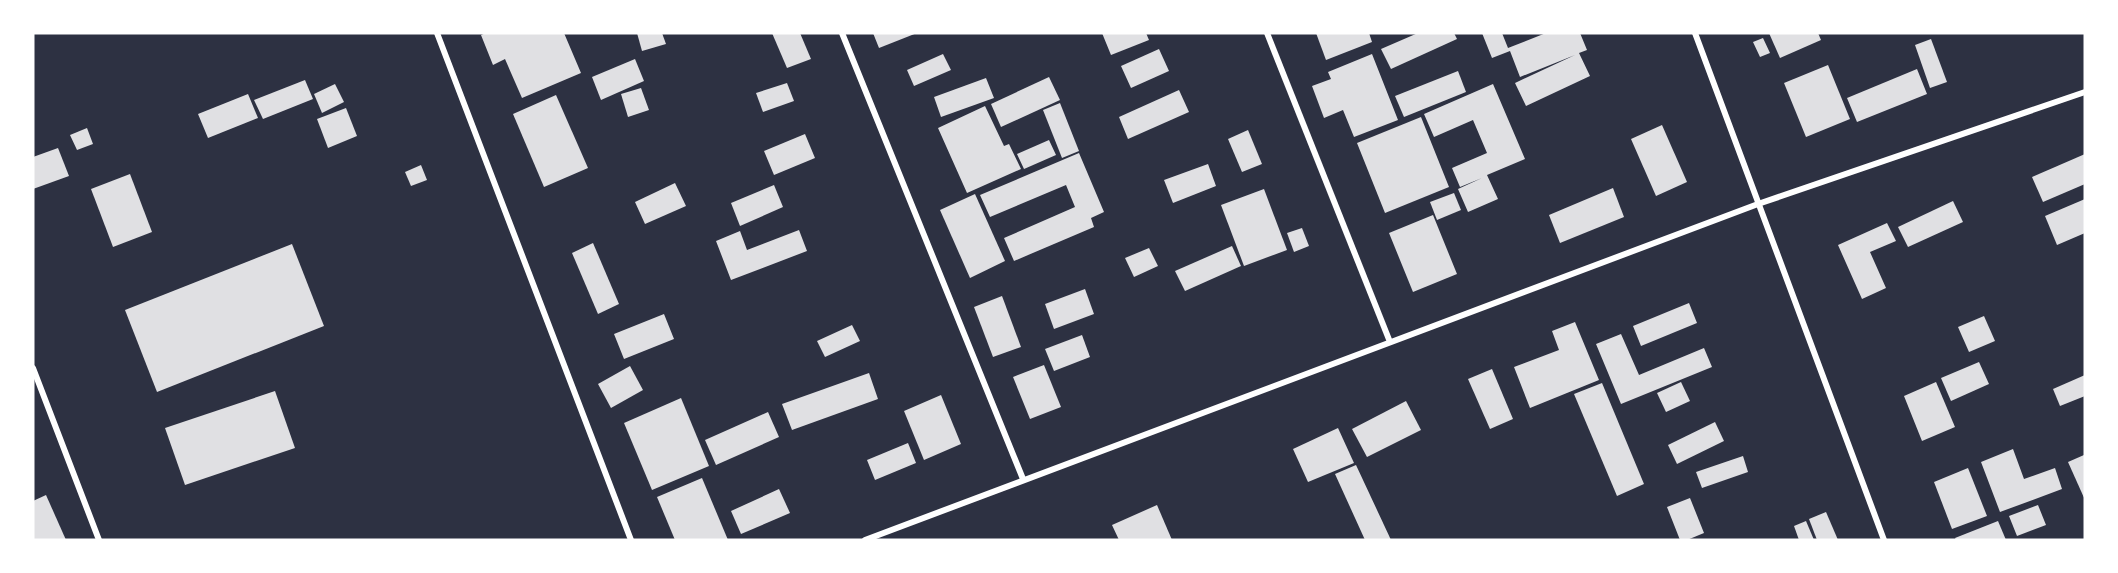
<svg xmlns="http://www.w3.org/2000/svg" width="2118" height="573" font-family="Karla,sans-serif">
  <rect width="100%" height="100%" fill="#2d3142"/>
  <g fill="#e0e0e3">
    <path d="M 486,33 L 564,33 L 581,73 L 522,98 L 505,59 L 493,65 L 481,35 Z"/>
    <path d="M 637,33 L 662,33 L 666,44 L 642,51 Z"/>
    <path d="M 772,33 L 800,33 L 811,59 L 787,68 Z"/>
    <path d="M 873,33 L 917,33 L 879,48 Z"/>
    <path d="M 1102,33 L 1146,33 L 1149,40 L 1111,55 Z"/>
    <path d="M 1316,33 L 1369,33 L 1372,42 L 1326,60 Z"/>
    <path d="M 1418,33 L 1454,33 L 1457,39 L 1391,69 L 1381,49 Z"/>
    <path d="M 1482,33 L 1502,33 L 1508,48 L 1546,33 L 1580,33 L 1587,50 L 1579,53 L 1590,76 L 1526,106 L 1515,83 L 1575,55 L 1520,77 L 1510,51 L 1492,58 Z"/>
    <path d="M 1769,33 L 1818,33 L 1821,40 L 1780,58 Z"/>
    <path d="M 1763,38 L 1770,53 L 1760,57 L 1753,42 Z"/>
    <path d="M 1931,39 L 1947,82 L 1930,88 L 1915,45 Z"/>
    <path d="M 1159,49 L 1169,71 L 1131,88 L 1121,66 Z"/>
    <path d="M 943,54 L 951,70 L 914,86 L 907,70 Z"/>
    <path d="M 1372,54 L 1398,120 L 1354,137 L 1343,110 L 1324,118 L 1312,86 L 1331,79 L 1328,72 Z"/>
    <path d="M 635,59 L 644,81 L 601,100 L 592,77 Z"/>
    <path d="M 1828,65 L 1850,119 L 1806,137 L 1784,83 Z"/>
    <path d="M 1917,69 L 1927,94 L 1857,122 L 1847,98 Z"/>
    <path d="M 1458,71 L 1466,92 L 1404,117 L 1395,96 Z"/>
    <path d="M 1049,77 L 1060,100 L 1001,127 L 991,104 Z"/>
    <path d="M 986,78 L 994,98 L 941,117 L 934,97 Z"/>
    <path d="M 305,80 L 313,99 L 263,119 L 254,100 Z"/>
    <path d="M 787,83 L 794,101 L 763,112 L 756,93 Z"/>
    <path d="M 335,84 L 344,102 L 322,113 L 314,94 Z"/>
    <path d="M 1493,84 L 1525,159 L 1487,175 L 1498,199 L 1468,212 L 1458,189 L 1482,178 L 1460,187 L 1452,168 L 1487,153 L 1473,120 L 1434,137 L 1424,114 Z"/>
    <path d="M 641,88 L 649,110 L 628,117 L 621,94 Z"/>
    <path d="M 1179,90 L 1189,112 L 1128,139 L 1119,117 Z"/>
    <path d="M 248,94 L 258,118 L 208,138 L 198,114 Z"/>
    <path d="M 556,95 L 588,168 L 544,187 L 513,114 Z"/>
    <path d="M 1060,103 L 1079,151 L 1062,158 L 1043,110 Z"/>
    <path d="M 985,106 L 1004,146 L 1009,144 L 1021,169 L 967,193 L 938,128 Z"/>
    <path d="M 346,108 L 357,136 L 328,148 L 317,119 Z"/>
    <path d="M 1421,117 L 1449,187 L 1385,213 L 1357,143 Z"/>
    <path d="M 1662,125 L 1687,182 L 1656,196 L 1631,139 Z"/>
    <path d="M 87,128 L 93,144 L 77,150 L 70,135 Z"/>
    <path d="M 1248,130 L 1262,164 L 1242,172 L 1228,139 Z"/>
    <path d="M 805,134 L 815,158 L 774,175 L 764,151 Z"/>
    <path d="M 1049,140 L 1056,155 L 1024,169 L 1017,154 Z"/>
    <path d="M 58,148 L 69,176 L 33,189 L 33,157 Z"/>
    <path d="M 1079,153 L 1104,212 L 1091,218 L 1094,227 L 1014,261 L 1004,238 L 1075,207 L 1066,185 L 990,217 L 980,195 Z"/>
    <path d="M 2085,154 L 2085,184 L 2043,202 L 2032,177 Z"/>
    <path d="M 1208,164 L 1216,186 L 1173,203 L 1164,180 Z"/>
    <path d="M 421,165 L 427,180 L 411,186 L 405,172 Z"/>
    <path d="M 130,174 L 152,232 L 113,247 L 91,189 Z"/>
    <path d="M 675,183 L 686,206 L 645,224 L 635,202 Z"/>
    <path d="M 774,185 L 783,207 L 740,226 L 731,203 Z"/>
    <path d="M 1613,188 L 1624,217 L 1560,243 L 1549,215 Z"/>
    <path d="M 1264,189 L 1287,250 L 1244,266 L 1221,205 Z"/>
    <path d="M 1454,193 L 1461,210 L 1437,220 L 1430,202 Z"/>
    <path d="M 975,194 L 1005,261 L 970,278 L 940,210 Z"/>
    <path d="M 2085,199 L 2085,233 L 2057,245 L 2045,216 Z"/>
    <path d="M 1953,201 L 1963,222 L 1908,247 L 1898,227 Z"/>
    <path d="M 1433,215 L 1457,274 L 1413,292 L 1389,233 Z"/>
    <path d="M 1887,223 L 1896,241 L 1870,252 L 1886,288 L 1862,299 L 1838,245 Z"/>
    <path d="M 1302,228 L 1309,246 L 1294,252 L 1287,233 Z"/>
    <path d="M 799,230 L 807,251 L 731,280 L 716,241 L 740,231 L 747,250 Z"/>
    <path d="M 593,243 L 619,304 L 598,314 L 572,253 Z"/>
    <path d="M 292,244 L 324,326 L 157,392 L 125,310 Z"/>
    <path d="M 1232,246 L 1241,266 L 1185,291 L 1175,271 Z"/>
    <path d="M 1149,248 L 1158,266 L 1134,277 L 1125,258 Z"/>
    <path d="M 1085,289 L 1094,314 L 1054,329 L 1045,304 Z"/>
    <path d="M 1002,296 L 1021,347 L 993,357 L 974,307 Z"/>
    <path d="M 1689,303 L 1697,323 L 1641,346 L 1633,326 Z"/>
    <path d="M 664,314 L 674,339 L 624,359 L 614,334 Z"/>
    <path d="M 1984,316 L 1995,341 L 1969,352 L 1958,327 Z"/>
    <path d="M 1575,322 L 1599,380 L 1530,408 L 1514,367 L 1559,350 L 1552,331 Z"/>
    <path d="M 852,325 L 860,341 L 825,357 L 817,341 Z"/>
    <path d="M 1621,334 L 1639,375 L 1704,348 L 1712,367 L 1621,404 L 1596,344 Z"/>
    <path d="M 1082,335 L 1090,357 L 1054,371 L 1045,349 Z"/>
    <path d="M 1979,362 L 1989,384 L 1951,401 L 1941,378 Z"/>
    <path d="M 1044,365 L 1061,407 L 1030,419 L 1013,377 Z"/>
    <path d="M 630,366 L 643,390 L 611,408 L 598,384 Z"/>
    <path d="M 1492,369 L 1513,419 L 1490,429 L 1468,379 Z"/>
    <path d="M 869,373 L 878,399 L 792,430 L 782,404 Z"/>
    <path d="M 2085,375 L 2085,396 L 2060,406 L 2053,389 Z"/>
    <path d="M 1681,382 L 1690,401 L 1666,412 L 1657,393 Z"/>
    <path d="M 1936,382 L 1955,427 L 1922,441 L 1904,396 Z"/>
    <path d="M 1602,383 L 1644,484 L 1617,496 L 1574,394 Z"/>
    <path d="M 275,391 L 295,448 L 185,485 L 165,428 Z"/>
    <path d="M 941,395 L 961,444 L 924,460 L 904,411 Z"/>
    <path d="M 681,398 L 709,466 L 652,490 L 624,423 Z"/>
    <path d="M 1406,401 L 1421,430 L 1367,457 L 1352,429 Z"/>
    <path d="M 768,412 L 779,437 L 716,465 L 705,440 Z"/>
    <path d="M 1715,422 L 1724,441 L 1677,464 L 1668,445 Z"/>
    <path d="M 1338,428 L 1354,463 L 1308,482 L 1293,449 Z"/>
    <path d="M 908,443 L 916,463 L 875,480 L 867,460 Z"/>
    <path d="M 2013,449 L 2024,479 L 2055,468 L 2062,489 L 2000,512 L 1981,462 Z"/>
    <path d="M 2084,455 L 2085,458 L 2085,500 L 2068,462 Z"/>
    <path d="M 1743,456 L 1748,472 L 1702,488 L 1696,472 Z"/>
    <path d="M 1356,465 L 1391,540 L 1365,540 L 1335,474 Z"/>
    <path d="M 1968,468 L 1987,516 L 1952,529 L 1934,482 Z"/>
    <path d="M 702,478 L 728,540 L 675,540 L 657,497 Z"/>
    <path d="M 779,489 L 790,513 L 741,534 L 731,511 Z"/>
    <path d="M 46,495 L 66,540 L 33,540 L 33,501 Z"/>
    <path d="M 1690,498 L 1704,533 L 1687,540 L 1680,540 L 1667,507 Z"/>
    <path d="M 1157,505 L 1172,540 L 1119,540 L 1112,525 Z"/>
    <path d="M 2038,505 L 2046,525 L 2017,536 L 2009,516 Z"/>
    <path d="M 1826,512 L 1838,540 L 1817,540 L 1809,519 Z"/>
    <path d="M 1806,521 L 1814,540 L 1799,540 L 1794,526 Z"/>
    <path d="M 1998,521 L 2006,540 L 1956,540 L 1955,538 Z"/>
  </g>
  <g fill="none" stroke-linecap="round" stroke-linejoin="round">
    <g stroke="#fff" stroke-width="6">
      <path d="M 437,33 L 631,540"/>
      <path d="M 842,33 L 1023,479"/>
      <path d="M 1267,33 L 1390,342"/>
      <path d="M 1695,33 L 1884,540"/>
      <path d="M 33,368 L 99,540"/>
      <path d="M 865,540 L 1758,204 L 2085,92"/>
    </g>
  </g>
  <rect width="2118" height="573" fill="none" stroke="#ffffff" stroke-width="69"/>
</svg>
